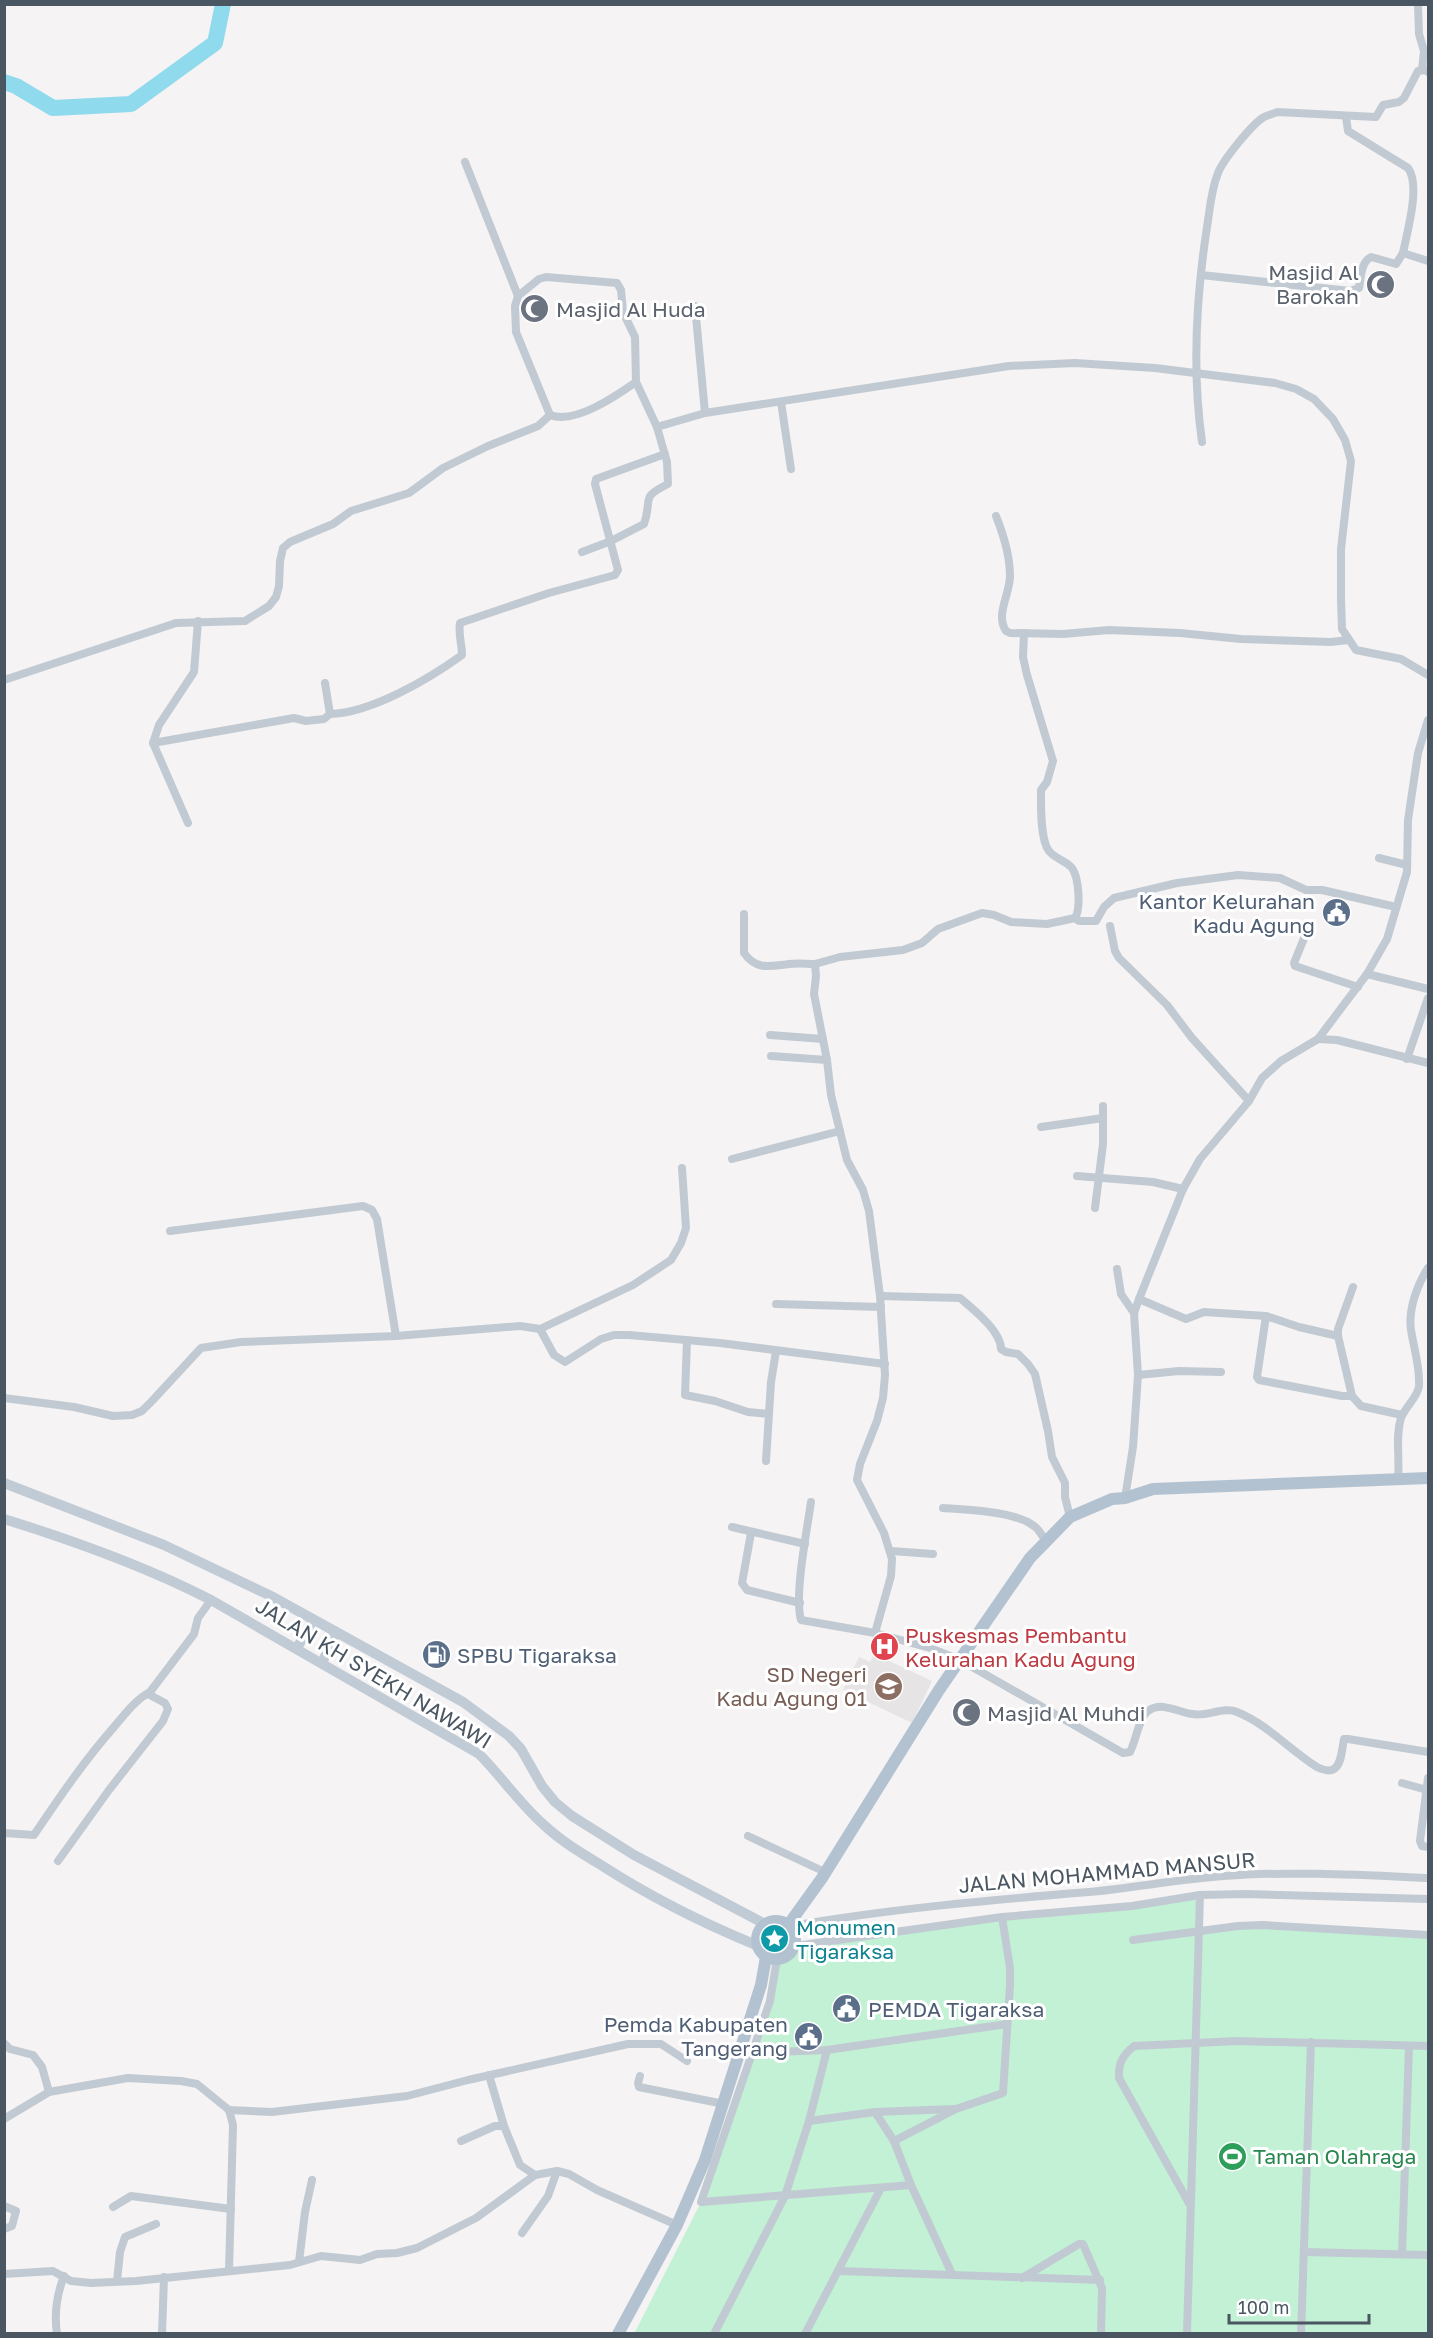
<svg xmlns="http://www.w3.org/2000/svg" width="1433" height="2338" font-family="'Golos Text',sans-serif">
  <rect width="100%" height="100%" fill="#f5f3f3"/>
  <path fill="#e6e4e5" d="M 874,1654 L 932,1681 L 912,1723 L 843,1690 L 859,1657 L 870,1662 Z"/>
  <path fill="#c3f1d5" d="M 1200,1895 L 1198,1930 L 1233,1927 L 1428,1934 L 1428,2333 L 634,2334 L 701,2202 L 763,2019 L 777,1959 L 791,1953 L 795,1946 Z"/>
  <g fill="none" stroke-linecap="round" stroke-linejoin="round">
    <path stroke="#90daee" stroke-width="16" d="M 4,82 L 16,86 L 53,108 L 131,104 L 215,43 L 223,4"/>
    <g stroke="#c1cad2" stroke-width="8">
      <path d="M 1418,4 L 1419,34 L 1424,51 L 1422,70"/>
      <path d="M 1346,117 L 1348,131 L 1408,168 C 1421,185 1407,232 1403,253"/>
      <path d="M 465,162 L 518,296"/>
      <path d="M 1201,275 L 1350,291 L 1359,288 C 1361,277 1361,262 1371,257 L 1396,264 L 1403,253 L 1428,261"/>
      <path d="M 695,306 L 705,413"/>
      <path d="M 781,402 L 791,469"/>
      <path d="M 550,415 L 516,332 L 515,306 L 518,296 L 539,279 L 546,277 L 617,283 L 621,290 L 623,312 L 635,337 L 636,382"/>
      <path d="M 1202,442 C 1192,371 1196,298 1207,227 C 1210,209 1211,190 1218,173 C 1223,160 1252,124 1264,117 C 1268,115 1273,114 1277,112 L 1376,117 L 1383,105 L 1399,102 L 1404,98 L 1418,71 L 1425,70 L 1428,72"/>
      <path d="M 996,516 C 1004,536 1010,555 1010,576 C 1010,594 995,615 1006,631 L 1010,633 L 1063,634 L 1109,630 L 1180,633 L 1241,639 L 1331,642 L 1348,640"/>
      <path d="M 582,552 L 611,541 L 644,524 C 653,499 639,498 668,484 L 667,462 L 657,427"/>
      <path d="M 4,680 L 176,623 L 245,621 L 269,606 L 276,597 L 279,586 L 280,561 L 283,548 L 290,542 L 333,524 L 351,511 L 409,493 L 443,468 L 488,446 L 538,426 L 550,415 C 574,425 616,396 636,382 L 657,427 L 705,413 L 1009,366 L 1075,363 L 1155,368 L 1275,383 L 1296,389 L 1314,399 L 1333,419 L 1345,440 L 1351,461 L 1341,549 L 1341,600 L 1342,629 L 1356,650 L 1401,659 L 1428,675"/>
      <path d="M 330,714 C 371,713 429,679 462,655 C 462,644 458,634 460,623 L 549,593 L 615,575 L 618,570 L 595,484 L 596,479 L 665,454"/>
      <path d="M 153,743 L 294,718 L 306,721 L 324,719 L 330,714 L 325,683"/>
      <path d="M 188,823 L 153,743 L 159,725 L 194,672 L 198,621"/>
      <path d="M 1379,858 L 1407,865"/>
      <path d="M 744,914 L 744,953 C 757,971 770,966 789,964 C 797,963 806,964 815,964 L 816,976 L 814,994 L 827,1060 L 831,1095 L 847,1160 L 863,1190 L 869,1211 L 880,1296 L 885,1375 L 883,1398 L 877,1421 L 860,1464 L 857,1480 L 884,1533 L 892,1559 L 891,1576 L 875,1633"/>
      <path d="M 1075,918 L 1079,921 L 1096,921 L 1104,907 L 1114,898 L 1177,883 L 1238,875 L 1280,878 L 1306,890 L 1322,890 L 1396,907"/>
      <path d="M 1110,926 L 1115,951 L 1119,958 L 1167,1005 L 1192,1038 L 1249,1101"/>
      <path d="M 1307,931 L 1294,963 L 1295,966 L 1358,987"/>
      <path d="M 815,964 L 840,957 L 903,950 L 922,943 L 938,929 L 982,913 L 994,915 L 1011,922 L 1047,924 L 1075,918 C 1081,908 1079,878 1072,868 C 1066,861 1054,858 1049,851 C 1040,840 1041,805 1041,790 L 1047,782 L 1053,761 L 1027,675 L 1023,657 L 1024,633"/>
      <path d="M 1367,974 L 1428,989"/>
      <path d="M 770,1035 L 823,1039"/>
      <path d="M 1318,1039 L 1337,1040 L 1428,1063"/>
      <path d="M 771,1056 L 827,1060"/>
      <path d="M 1407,1059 L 1428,998"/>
      <path d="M 1041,1127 L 1103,1118"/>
      <path d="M 732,1159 L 840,1131"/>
      <path d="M 1077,1176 L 1153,1182 L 1183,1189"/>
      <path d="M 1095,1208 L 1103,1144 L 1103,1106"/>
      <path d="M 170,1231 L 363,1206 L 372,1210 L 377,1219 L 396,1336"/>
      <path d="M 1117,1269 L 1121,1294 L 1134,1313"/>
      <path d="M 880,1296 L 960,1298 C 973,1309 1001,1331 1001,1349 L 1006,1352 L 1018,1354 L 1028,1364 L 1035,1374 L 1048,1431 L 1052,1457 L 1065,1483 L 1065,1497 L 1070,1517"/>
      <path d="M 1139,1299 L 1186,1319 L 1204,1312 L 1266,1316 L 1299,1327 L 1338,1336"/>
      <path d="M 776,1304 L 881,1307"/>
      <path d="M 1266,1316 L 1257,1377 L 1259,1380 L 1342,1396 L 1352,1396 L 1361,1406 L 1402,1415"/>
      <path d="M 540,1329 L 633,1285 L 671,1260 L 681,1243 L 686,1228 L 682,1168"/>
      <path d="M 687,1340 L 685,1395 L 715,1401 L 748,1412 L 769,1414"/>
      <path d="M 1138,1375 L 1179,1371 L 1221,1372"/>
      <path d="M 1352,1396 L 1338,1336 L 1338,1329 L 1353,1287"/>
      <path d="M 4,1398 L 74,1407 L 113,1416 L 132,1415 L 142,1411 L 152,1401 L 201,1348 L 241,1342 L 396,1336 L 520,1326 L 540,1329 L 554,1355 L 565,1362 L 601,1339 L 614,1335 L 629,1335 L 720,1343 L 885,1364"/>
      <path d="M 766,1461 L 771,1382 L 776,1351"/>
      <path d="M 1398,1478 C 1400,1458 1395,1437 1401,1418 C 1405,1407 1418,1397 1419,1386 C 1420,1366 1414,1349 1411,1330 C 1408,1310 1417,1285 1428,1268"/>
      <path d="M 1125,1498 L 1133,1447 L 1138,1375 L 1134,1313 L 1139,1299 L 1183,1189 L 1200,1159 L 1249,1101 L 1262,1078 L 1281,1061 L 1318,1039 L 1367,974 L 1387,939 L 1407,872 L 1408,820 L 1418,753 L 1428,720"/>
      <path d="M 811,1502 C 807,1530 794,1596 801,1620 L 875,1633 L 930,1648 L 960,1660 L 1123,1753 L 1130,1752 C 1136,1741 1139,1717 1148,1711 C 1162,1701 1177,1712 1192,1714 C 1207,1717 1224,1706 1237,1712 C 1267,1724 1290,1750 1317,1767 C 1321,1769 1329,1772 1334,1769 C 1342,1764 1342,1748 1344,1739 L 1348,1739 L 1428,1752"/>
      <path d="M 943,1508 C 967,1510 1015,1511 1034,1526 C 1039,1529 1042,1536 1046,1541"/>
      <path d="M 732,1527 L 805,1544"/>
      <path d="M 751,1533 L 742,1583 L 747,1590 L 800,1603"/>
      <path d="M 891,1551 L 933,1554"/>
      <path d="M 1428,1778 L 1420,1841 L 1422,1846 L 1428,1847"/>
      <path d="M 1402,1783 L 1427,1790"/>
      <path d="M 4,1833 L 34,1835 C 59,1798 84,1761 114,1727 C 125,1714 135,1700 150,1692 L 194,1634 L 198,1618 L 211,1600"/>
      <path d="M 748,1836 L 825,1872"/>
      <path d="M 58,1861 L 109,1790 L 163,1721 L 168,1709 L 165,1703 L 148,1694"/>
      <path d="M 791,1926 C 889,1909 989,1900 1089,1892 C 1134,1888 1179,1879 1224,1876 C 1291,1871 1361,1875 1428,1878"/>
      <path d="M 1133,1940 L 1238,1926 L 1263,1925 L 1428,1935"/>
      <path d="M 795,1946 L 1002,1917 L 1132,1906 L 1200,1895 L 1245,1894 L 1428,1899"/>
      <path d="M 777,1959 L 770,2001 L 701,2202 L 911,2185"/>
      <path d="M 4,2043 L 10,2049 L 33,2055 L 42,2067 L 49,2092"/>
      <path d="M 751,2053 L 827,2050 L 1007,2024"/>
      <path d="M 489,2075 L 504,2126"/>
      <path d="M 640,2076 L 638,2083 L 639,2087 L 724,2104"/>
      <path d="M 229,2110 L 272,2112 L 407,2096 L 468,2080 L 628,2044 L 661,2044 L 687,2061"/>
      <path d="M 875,2112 L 894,2141 L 911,2185 L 952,2274"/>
      <path d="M 4,2119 L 49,2092 L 128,2078 L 181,2081 L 197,2084 L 229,2110 L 233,2125 L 229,2271"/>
      <path d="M 809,2121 L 875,2112 L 954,2109"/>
      <path d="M 461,2141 L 495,2126 L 504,2126 L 520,2165 L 535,2175"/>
      <path d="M 894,2141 L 956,2109 L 1003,2093 L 1010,1985 L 1010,1968 L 1002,1917"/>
      <path d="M 1190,2205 L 1119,2078 C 1118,2063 1123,2055 1134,2046 L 1237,2041 L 1428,2046"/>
      <path d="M 4,2206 L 16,2211 L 12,2226 L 4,2229"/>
      <path d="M 113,2207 L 131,2196 L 231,2209"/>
      <path d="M 522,2233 L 548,2196 L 557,2171"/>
      <path d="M 1304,2252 L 1428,2255"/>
      <path d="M 1402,2254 L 1409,2046"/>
      <path d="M 299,2262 L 305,2212 L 312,2180"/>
      <path d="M 838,2271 L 1100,2280"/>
      <path d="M 4,2274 L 53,2271 L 71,2281 L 91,2283 L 136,2281 L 290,2265 L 321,2256 L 360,2260 L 377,2254 L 397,2253 L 417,2248 L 476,2218 L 535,2175 L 557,2171 L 569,2174 L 597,2190 L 677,2225"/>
      <path d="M 1022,2278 L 1079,2244 L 1083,2244 L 1102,2288 L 1101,2334"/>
      <path d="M 117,2281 L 120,2252 L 125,2237 L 156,2224"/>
      <path d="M 57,2334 C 54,2314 57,2294 64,2276"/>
      <path d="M 162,2334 L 164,2277"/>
      <path d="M 714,2334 L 785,2196 L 809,2121 L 827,2050"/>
      <path d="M 805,2334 L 881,2188"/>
      <path d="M 1187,2334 L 1200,1895"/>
      <path d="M 1301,2334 L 1311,2042"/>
    </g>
    <g stroke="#c1cbd6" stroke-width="10">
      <path d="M 4,1483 L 164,1545 L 271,1596 L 463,1702 L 509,1736 L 521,1749 L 542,1786 L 555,1802 L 572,1816 L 634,1855 L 765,1924"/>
      <path d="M 4,1519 C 75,1541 145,1566 211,1600 L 479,1754 C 502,1777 520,1804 544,1825 C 561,1841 581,1853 601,1865 C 652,1898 700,1922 756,1945"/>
      <path d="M 297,1648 L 313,1620"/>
      <path d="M 322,1663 L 336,1632"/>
    </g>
    <g stroke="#b3c2d1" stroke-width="12">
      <circle cx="776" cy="1940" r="19"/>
      <path d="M 789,1924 L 822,1878 L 939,1690 L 1030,1558 L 1070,1517 L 1112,1499 L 1125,1498 L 1153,1489 L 1428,1478"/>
      <path d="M 618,2334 L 677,2225 L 705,2160 L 761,1985 L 766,1957"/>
    </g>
  </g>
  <defs>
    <symbol id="mosque-disc" viewBox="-11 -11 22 22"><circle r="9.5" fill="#6b7280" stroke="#fff"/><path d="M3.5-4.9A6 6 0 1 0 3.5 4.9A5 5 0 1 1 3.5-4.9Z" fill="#fff"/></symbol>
    <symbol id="civic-disc" viewBox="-11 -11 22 22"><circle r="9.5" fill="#5c6f8a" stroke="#fff"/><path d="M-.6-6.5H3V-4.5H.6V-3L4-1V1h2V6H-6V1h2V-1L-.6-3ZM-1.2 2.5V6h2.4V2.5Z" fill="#fff"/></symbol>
    <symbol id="hospital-disc" viewBox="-11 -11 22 22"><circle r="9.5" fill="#e0444e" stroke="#fff"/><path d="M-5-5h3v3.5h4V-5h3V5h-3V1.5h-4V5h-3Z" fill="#fff"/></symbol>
    <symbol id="fuel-disc" viewBox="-11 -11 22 22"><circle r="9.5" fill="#5c6f8a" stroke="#fff"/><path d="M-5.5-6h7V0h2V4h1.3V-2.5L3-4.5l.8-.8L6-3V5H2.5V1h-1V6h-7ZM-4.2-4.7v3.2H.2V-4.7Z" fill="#fff"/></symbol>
    <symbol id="school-disc" viewBox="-11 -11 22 22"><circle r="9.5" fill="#8d6e63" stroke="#fff"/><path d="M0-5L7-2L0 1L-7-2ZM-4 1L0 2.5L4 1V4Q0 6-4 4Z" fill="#fff"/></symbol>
    <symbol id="sight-disc" viewBox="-11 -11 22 22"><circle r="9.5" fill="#0f9aa8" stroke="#fff"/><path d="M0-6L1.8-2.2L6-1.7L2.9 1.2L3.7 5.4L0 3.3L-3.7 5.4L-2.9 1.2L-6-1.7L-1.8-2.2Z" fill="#fff"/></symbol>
    <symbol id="stadium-disc" viewBox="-11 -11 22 22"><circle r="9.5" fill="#2e9e5b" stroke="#fff"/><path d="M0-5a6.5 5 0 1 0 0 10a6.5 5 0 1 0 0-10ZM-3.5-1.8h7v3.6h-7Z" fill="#fff"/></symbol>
  </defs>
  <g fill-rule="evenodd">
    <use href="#mosque-disc" x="1364" y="268" width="33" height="33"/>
    <use href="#mosque-disc" x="518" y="292" width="33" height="33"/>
    <use href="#civic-disc" x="1320" y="896" width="33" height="33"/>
    <use href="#hospital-disc" x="868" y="1630" width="33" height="33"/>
    <use href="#fuel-disc" x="420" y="1638" width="33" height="33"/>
    <use href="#school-disc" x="872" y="1670" width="33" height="33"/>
    <use href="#mosque-disc" x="950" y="1696" width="33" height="33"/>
    <use href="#sight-disc" x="758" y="1922" width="33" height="33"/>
    <use href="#civic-disc" x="830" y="1992" width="33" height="33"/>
    <use href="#civic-disc" x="792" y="2020" width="33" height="33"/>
    <use href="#stadium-disc" x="1216" y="2140" width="33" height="33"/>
  </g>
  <g text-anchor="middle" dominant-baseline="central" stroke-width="6" stroke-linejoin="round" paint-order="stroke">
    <g font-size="21" fill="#5b616d" stroke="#fff" text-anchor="start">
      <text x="1359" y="272" text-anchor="end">Masjid Al<tspan x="1359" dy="24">Barokah</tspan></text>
      <text x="556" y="309">Masjid Al Huda</text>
      <text x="987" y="1713">Masjid Al Muhdi</text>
    </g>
    <g font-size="21" fill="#4e5e75" stroke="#fff" text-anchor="end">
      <text x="1315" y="901">Kantor Kelurahan<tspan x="1315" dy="24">Kadu Agung</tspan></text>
      <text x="457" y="1655" text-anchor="start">SPBU Tigaraksa</text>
      <text x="868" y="2009" text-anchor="start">PEMDA Tigaraksa</text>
      <text x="788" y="2024">Pemda Kabupaten<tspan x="788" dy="24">Tangerang</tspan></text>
    </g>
    <g font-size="21" fill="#be3a42" stroke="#fff" text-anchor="start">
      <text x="905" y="1635">Puskesmas Pembantu<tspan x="905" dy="24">Kelurahan Kadu Agung</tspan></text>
    </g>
    <g font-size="21" fill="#4a5661" stroke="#fff">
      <text transform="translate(374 1673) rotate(31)">JALAN KH SYEKH NAWAWI</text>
      <text transform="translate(1107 1872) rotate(-5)">JALAN MOHAMMAD MANSUR</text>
    </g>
    <g font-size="21" fill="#785e54" stroke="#fff" text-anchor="end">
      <text x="867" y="1674">SD Negeri<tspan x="867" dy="24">Kadu Agung 01</tspan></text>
    </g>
    <g font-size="21" fill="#0d838f" stroke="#fff" text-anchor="start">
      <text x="796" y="1927">Monumen<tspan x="796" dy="24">Tigaraksa</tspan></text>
    </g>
    <g font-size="21" fill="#27864d" stroke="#fff" text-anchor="start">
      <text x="1253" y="2156">Taman Olahraga</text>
    </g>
  </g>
  <rect width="1433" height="2338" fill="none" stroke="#4a5661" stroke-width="12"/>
  <path d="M1229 2314v9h140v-9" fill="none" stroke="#4a5661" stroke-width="3"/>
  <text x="1238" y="2314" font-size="18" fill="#4a5661" stroke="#ffffff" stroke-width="4.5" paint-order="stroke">100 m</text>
</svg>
